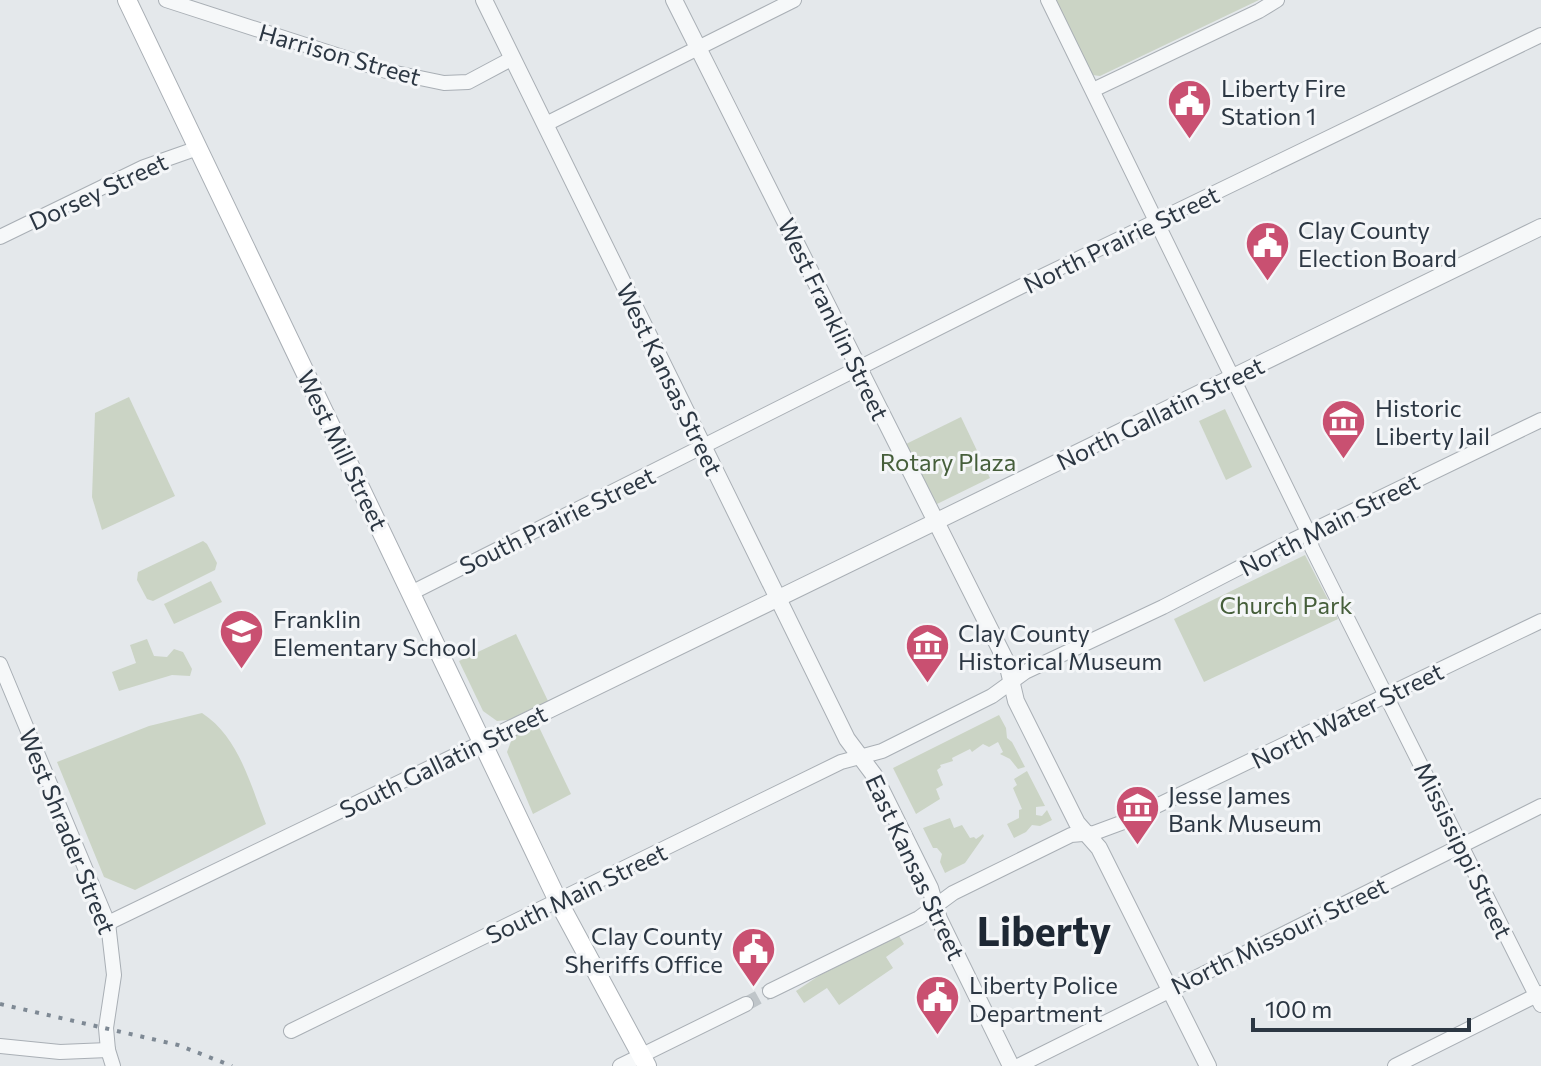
<svg xmlns="http://www.w3.org/2000/svg" width="1541" height="1066" font-family="Commissioner,sans-serif">
  <rect width="100%" height="100%" fill="#e4e8eb"/>
  <g fill="#cbd4c5">
    <path d="M 1055,0 L 1259,0 L 1100,76 L 1092,75 Z"/>
    <path d="M 129,397 L 175,496 L 102,530 L 92,497 L 95,413 Z"/>
    <path d="M 1225,409 L 1252,467 L 1226,480 L 1199,421 Z"/>
    <path d="M 961,417 L 990,478 L 937,504 L 906,444 Z"/>
    <path d="M 203,541 L 207,544 L 217,563 L 215,570 L 153,601 L 147,599 L 137,580 L 138,572 Z"/>
    <path d="M 1305,555 L 1338,619 L 1204,682 L 1174,619 Z"/>
    <path d="M 211,581 L 222,602 L 174,624 L 164,604 Z"/>
    <path d="M 516,634 L 548,701 L 508,720 L 497,721 L 483,711 L 459,661 Z"/>
    <path d="M 147,639 L 154,656 L 167,657 L 174,649 L 183,652 L 192,669 L 190,676 L 172,675 L 119,691 L 112,672 L 136,663 L 130,645 Z"/>
    <path d="M 202,713 C 239,737 250,784 266,824 L 135,890 L 104,877 L 57,762 L 149,726 Z"/>
    <path d="M 999,715 L 1006,728 L 1007,738 L 1012,742 L 1025,767 L 1018,769 L 1010,759 L 1000,754 L 1003,752 L 998,742 L 989,747 L 983,744 L 972,752 L 970,749 L 952,758 L 953,761 L 940,765 L 941,767 L 937,770 L 943,785 L 936,789 L 940,799 L 916,814 L 893,768 Z"/>
    <path d="M 538,725 L 571,794 L 533,814 L 507,752 L 513,736 Z"/>
    <path d="M 1027,771 L 1045,806 L 1036,807 L 1036,815 L 1042,816 L 1047,810 L 1052,820 L 1040,826 L 1032,825 L 1026,832 L 1014,838 L 1007,824 L 1019,818 L 1019,810 L 1022,809 L 1013,788 L 1017,785 L 1014,779 Z"/>
    <path d="M 950,818 L 954,828 L 962,825 L 970,838 L 974,837 L 976,839 L 983,834 L 984,836 L 965,863 L 945,873 L 940,862 L 942,854 L 937,848 L 933,848 L 923,828 Z"/>
    <path d="M 899,936 L 904,944 L 886,957 L 893,968 L 839,1005 L 827,988 L 804,1003 L 796,991 L 820,975 Z"/>
  </g>
  <g fill="none" stroke-linecap="round" stroke-linejoin="round">
    <path stroke="#bfc5c9" stroke-width="14" stroke-dasharray="14 7" stroke-linecap="butt" d="M 746,1004 L 770,991"/>
    <defs>
      <g id="minor">
        <path d="M 166,0 L 386,71 L 444,83 L 468,82 L 513,58"/>
        <path d="M 1048,0 L 1308,532 L 1312,548 L 1541,1005"/>
        <path d="M 1093,90 L 1259,11 L 1277,0"/>
        <path d="M 546,124 L 794,0"/>
        <path d="M 0,237 L 144,167 L 198,148"/>
        <path d="M 411,593 L 1020,287 L 1541,35"/>
        <path d="M 0,664 L 108,923 L 114,975 L 106,1028 L 108,1050 L 113,1066"/>
        <path d="M 108,923 L 483,742"/>
        <path d="M 770,991 L 919,918 L 953,893 L 1071,835 L 1094,833 L 1121,823 L 1541,621"/>
        <path d="M 291,1031 L 841,762 L 882,751 L 992,696 L 1025,672 L 1163,607 L 1293,540 L 1541,420"/>
        <path d="M 0,1046 L 60,1052 L 108,1050"/>
        <path d="M 620,1066 L 746,1004"/>
        <path d="M 1018,1066 L 1541,806"/>
        <path d="M 1395,1066 L 1541,993"/>
      </g>
      <g id="tertiary">
        <path d="M 484,0 L 847,739 L 874,775 L 930,888 L 939,919 L 1011,1066"/>
        <path d="M 674,0 L 1007,663 L 1016,701 L 1077,823 L 1099,848 L 1208,1066"/>
        <path d="M 483,742 L 1541,227"/>
      </g>
      <path id="secondary" d="M 127,0 L 558,901 L 647,1066"/>
    </defs>
    <use href="#minor" stroke="#a9afb5" stroke-width="16"/>
    <use href="#tertiary" stroke="#a9afb5" stroke-width="18"/>
    <use href="#secondary" stroke="#a9afb5" stroke-width="20"/>
    <use href="#minor" stroke="#f6f8f9" stroke-width="14"/>
    <use href="#tertiary" stroke="#f6f8f9" stroke-width="16"/>
    <use href="#secondary" stroke="#fff" stroke-width="18"/>
    <path stroke="#7e8994" stroke-width="4" stroke-dasharray="4 8" stroke-linecap="butt" d="M 0,1004 L 178,1045 L 232,1066"/>
  </g>
  <defs>
    <symbol id="civic-pin" viewBox="-11 -11 22 30"><path d="M0 17L-7.5 6A9.5 9.5 0 1 1 7.5 6Z" fill="#c95071" stroke="#f4f6f8"/><path d="M-.6-6.5H3V-4.5H.6V-3L4-1V1h2V6H-6V1h2V-1L-.6-3ZM-1.2 2.5V6h2.4V2.5Z" fill="#fff"/></symbol>
    <symbol id="museum-pin" viewBox="-11 -11 22 30"><path d="M0 17L-7.5 6A9.5 9.5 0 1 1 7.5 6Z" fill="#c95071" stroke="#f4f6f8"/><path d="M0-6L6-3V-2H-6V-3ZM-5-1h2V3h-2ZM-1-1h2V3h-2ZM3-1h2V3H3ZM-6 4H6V6H-6Z" fill="#fff"/></symbol>
    <symbol id="school-pin" viewBox="-11 -11 22 30"><path d="M0 17L-7.5 6A9.5 9.5 0 1 1 7.5 6Z" fill="#c95071" stroke="#f4f6f8"/><path d="M0-5L7-2L0 1L-7-2ZM-4 1L0 2.5L4 1V4Q0 6-4 4Z" fill="#fff"/></symbol>
  </defs>
  <g fill-rule="evenodd">
    <use href="#civic-pin" x="1164" y="76" width="51" height="69"/>
    <use href="#civic-pin" x="1242" y="218" width="51" height="69"/>
    <use href="#museum-pin" x="1318" y="396" width="51" height="69"/>
    <use href="#school-pin" x="216" y="606" width="51" height="69"/>
    <use href="#museum-pin" x="902" y="620" width="51" height="69"/>
    <use href="#museum-pin" x="1112" y="782" width="51" height="69"/>
    <use href="#civic-pin" x="728" y="924" width="51" height="69"/>
    <use href="#civic-pin" x="912" y="972" width="51" height="69"/>
  </g>
  <g text-anchor="middle" dominant-baseline="central" stroke-width="6" stroke-linejoin="round" paint-order="stroke">
    <g font-size="24" fill="#2c3743" stroke="#f4f6f8">
      <text transform="translate(340 54) rotate(16)">Harrison Street</text>
      <text transform="translate(98 191) rotate(-25)">Dorsey Street</text>
      <text transform="translate(1121 239) rotate(-26)">North Prairie Street</text>
      <text transform="translate(834 319) rotate(64)">West Franklin Street</text>
      <text transform="translate(670 379) rotate(64)">West Kansas Street</text>
      <text transform="translate(1160 413) rotate(-26)">North Gallatin Street</text>
      <text transform="translate(343 450) rotate(64)">West Mill Street</text>
      <text transform="translate(557 520) rotate(-26)">South Prairie Street</text>
      <text transform="translate(1329 524) rotate(-27)">North Main Street</text>
      <text transform="translate(1347 715) rotate(-26)">North Water Street</text>
      <text transform="translate(443 761) rotate(-26)">South Gallatin Street</text>
      <text transform="translate(68 831) rotate(68)">West Shrader Street</text>
      <text transform="translate(1464 850) rotate(64)">Mississippi Street</text>
      <text transform="translate(916 867) rotate(65)">East Kansas Street</text>
      <text transform="translate(576 893) rotate(-26)">South Main Street</text>
      <text transform="translate(1279 935) rotate(-26)">North Missouri Street</text>
    </g>
    <g font-size="24" fill="#2c3743" stroke="#f4f6f8" text-anchor="start">
      <text x="1221" y="87">Liberty Fire<tspan x="1221" dy="28">Station 1</tspan></text>
      <text x="1298" y="229">Clay County<tspan x="1298" dy="28">Election Board</tspan></text>
      <text x="1375" y="407">Historic<tspan x="1375" dy="28">Liberty Jail</tspan></text>
      <text x="273" y="618">Franklin<tspan x="273" dy="28">Elementary School</tspan></text>
      <text x="958" y="632">Clay County<tspan x="958" dy="28">Historical Museum</tspan></text>
      <text x="1168" y="794">Jesse James<tspan x="1168" dy="28">Bank Museum</tspan></text>
      <text x="723" y="935" text-anchor="end">Clay County<tspan x="723" dy="28">Sheriffs Office</tspan></text>
      <text x="969" y="984">Liberty Police<tspan x="969" dy="28">Department</tspan></text>
    </g>
    <g font-size="24" fill="#455e3a" stroke="#f4f6f8">
      <text x="948" y="461">Rotary Plaza</text>
      <text x="1286" y="604">Church Park</text>
    </g>
    <g font-size="40" font-weight="bold" fill="#1e2834" stroke="#f4f6f8">
      <text x="1044" y="929">Liberty</text>
    </g>
  </g>
  <path d="M1253 1018v12h216v-12" fill="none" stroke="#2c3743" stroke-width="4"/>
  <text x="1265" y="1018" font-size="24" fill="#2c3743" stroke="#f4f6f8" stroke-width="6" paint-order="stroke">100 m</text>
</svg>
